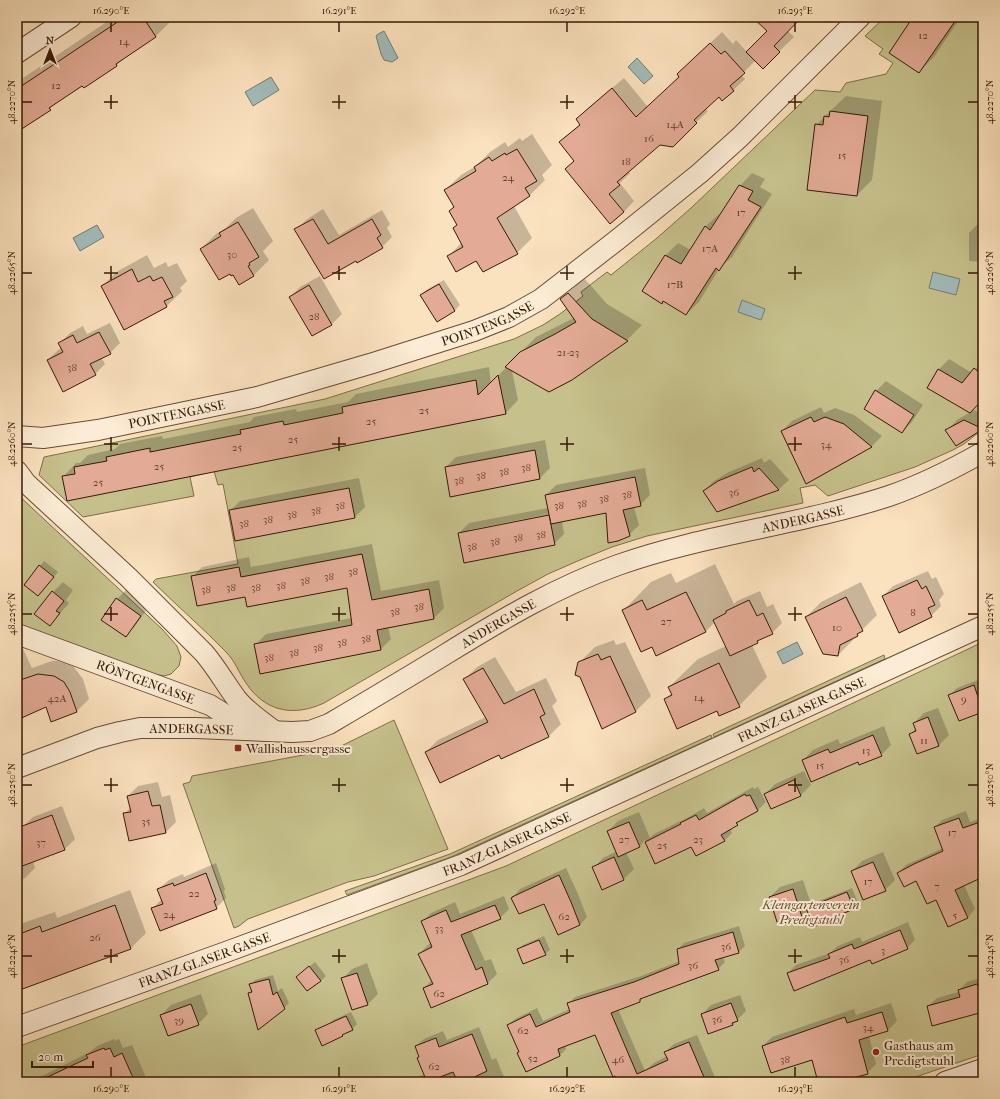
<svg xmlns="http://www.w3.org/2000/svg" width="1000" height="1099" font-family="'IM FELL French Canon',serif">
  <rect width="100%" height="100%" fill="#fbe2be"/>
  <filter id="stains"><feTurbulence type="fractalNoise" baseFrequency=".005" numOctaves="4"/><feColorMatrix values="0 0 0 0 .2 0 0 0 0 .09 0 0 0 0 .02 0 0 0 .5 -.17"/></filter>
  <radialGradient id="worn" r=".72"><stop offset=".6" stop-color="#630" stop-opacity="0"/><stop offset="1" stop-color="#630" stop-opacity=".3"/></radialGradient>
  <g fill="#c6c18c" stroke="#7e6e4a">
    <path d="M 885,17 L 983,17 L 983,429 L 964,444 L 953,450 L 915,467 L 828,496 L 815,485 L 800,488 L 803,503 L 647,536 L 612,547 L 580,560 L 548,574 L 517,591 L 324,703 C 294,717 265,712 246,683 C 239,673 235,661 226,652 C 203,628 177,606 153,582 L 156,579 L 238,564 L 223,484 L 218,485 L 214,471 L 190,477 L 194,496 L 83,517 L 39,475 L 44,457 L 325,399 L 514,339 L 543,325 L 560,314 L 583,296 L 581,292 L 607,272 L 611,275 L 657,238 L 691,208 L 815,90 L 840,92 L 846,83 L 886,74 L 893,63 L 879,54 L 883,49 L 865,36 Z"/>
    <path d="M 17,494 L 162,629 L 177,646 L 181,657 L 179,666 L 171,674 L 164,676 L 142,671 L 17,623 Z"/>
    <path d="M 983,642 L 983,1054 L 901,1082 L 17,1082 L 17,1047 L 506,866 Z"/>
    <path d="M 884,655 L 885,659 L 714,737 L 713,734 Z"/>
    <path d="M 394,720 L 448,849 L 374,876 L 348,882 L 248,919 L 239,926 L 234,928 L 183,784 L 190,782 L 192,776 L 335,749 Z"/>
    <path d="M 711,735 L 712,738 L 451,857 L 347,895 L 345,891 L 450,854 Z"/>
  </g>
  <g fill="#a1bcba" stroke="#777b72">
    <path d="M 384,31 L 398,58 L 392,62 L 384,60 L 381,54 L 376,36 L 378,34 Z"/>
    <path d="M 637,58 L 653,76 L 644,84 L 628,67 Z"/>
    <path d="M 271,77 L 279,90 L 253,106 L 245,92 Z"/>
    <path d="M 97,225 L 104,237 L 80,251 L 73,238 Z"/>
    <path d="M 933,272 L 960,279 L 956,295 L 929,288 Z"/>
    <path d="M 742,300 L 765,309 L 761,320 L 738,312 Z"/>
    <path d="M 797,642 L 803,654 L 783,664 L 777,652 Z"/>
  </g>
  <g fill="#0003" fill-rule="evenodd">
    <path d="M 114,17 L 175,17 L 156,36 L 125,56 L 117,65 L 84,86 L 83,84 L 57,101 L 50,109 L 17,131 L 17,82 Z"/>
    <path d="M 754,17 L 801,17 L 788,31 L 794,37 L 763,67 L 756,60 L 741,75 L 745,79 L 723,100 L 719,96 L 705,109 L 708,111 L 672,146 L 659,144 L 628,171 L 630,173 L 620,183 L 634,201 L 624,212 L 575,160 L 560,142 L 580,124 L 577,119 L 588,108 L 624,78 L 648,107 L 680,77 L 689,63 L 722,32 L 733,44 L 736,40 L 747,52 L 768,31 Z"/>
    <path d="M 915,17 L 961,17 L 934,57 L 919,72 Z"/>
    <path d="M 846,96 L 882,101 L 872,180 L 857,195 L 816,125 Z"/>
    <path d="M 532,134 L 552,165 L 542,175 L 545,180 L 530,195 L 514,206 L 532,238 L 517,253 L 448,257 L 462,242 L 454,228 L 457,224 L 450,211 L 455,206 L 445,190 L 461,175 L 476,166 L 490,152 L 505,142 L 508,147 L 520,138 L 522,141 Z"/>
    <path d="M 752,173 L 765,179 L 760,187 L 772,194 L 732,257 L 719,269 L 699,302 L 686,314 L 664,300 L 644,291 L 666,255 L 678,243 L 691,250 L 705,227 L 718,215 L 720,216 L 740,186 Z"/>
    <path d="M 253,208 L 273,241 L 263,251 L 269,260 L 254,275 L 233,274 L 201,249 L 216,234 L 226,228 L 236,218 Z"/>
    <path d="M 323,209 L 339,235 L 382,210 L 390,224 L 387,228 L 392,237 L 382,247 L 356,260 L 296,230 L 306,220 Z"/>
    <path d="M 979,223 L 983,223 L 983,262 L 969,261 L 969,233 Z"/>
    <path d="M 147,255 L 154,268 L 166,262 L 168,267 L 177,263 L 187,281 L 180,288 L 182,291 L 167,306 L 125,329 L 102,286 L 118,271 Z"/>
    <path d="M 320,276 L 342,314 L 332,324 L 313,335 L 290,297 L 300,287 Z"/>
    <path d="M 584,278 L 607,304 L 642,325 L 627,340 L 572,379 L 512,371 L 518,400 L 505,414 L 63,477 L 76,463 L 80,463 L 88,455 L 115,449 L 120,444 L 162,436 L 163,439 L 250,422 L 254,417 L 296,409 L 297,412 L 348,402 L 356,394 L 489,367 L 491,383 L 536,337 L 574,318 L 561,299 Z"/>
    <path d="M 444,280 L 460,305 L 455,310 L 437,321 L 422,295 L 426,290 Z"/>
    <path d="M 110,323 L 120,343 L 110,353 L 101,357 L 105,364 L 95,374 L 48,360 L 58,350 L 62,348 L 60,343 L 70,333 L 83,326 L 87,334 Z"/>
    <path d="M 949,359 L 972,373 L 983,361 L 983,398 L 928,387 L 939,369 Z"/>
    <path d="M 886,381 L 923,405 L 912,422 L 902,432 L 876,391 Z"/>
    <path d="M 821,407 L 824,413 L 835,408 L 854,415 L 882,436 L 872,446 L 807,483 L 782,431 L 792,421 Z"/>
    <path d="M 974,410 L 983,414 L 983,427 L 957,444 L 947,430 L 957,420 Z"/>
    <path d="M 545,440 L 550,468 L 540,478 L 446,467 L 456,457 Z"/>
    <path d="M 762,458 L 764,463 L 770,459 L 789,480 L 779,489 L 717,511 L 704,491 L 714,481 L 729,472 Z"/>
    <path d="M 645,468 L 650,495 L 640,505 L 634,507 L 639,525 L 629,535 L 607,512 L 562,521 L 564,534 L 554,544 L 459,533 L 469,523 L 548,508 L 546,495 L 556,485 ZM 554,513 L 554,515 L 469,532 L 469,530 Z"/>
    <path d="M 359,478 L 365,507 L 355,517 L 235,539 L 230,511 L 240,501 Z"/>
    <path d="M 372,544 L 381,591 L 439,580 L 444,608 L 434,618 L 388,627 L 391,639 L 381,649 L 256,644 L 266,634 L 352,618 L 348,587 L 246,596 L 192,577 L 202,567 L 249,557 L 251,567 Z"/>
    <path d="M 44,561 L 58,572 L 43,590 L 40,566 Z"/>
    <path d="M 715,564 L 734,604 L 737,601 L 760,591 L 767,607 L 773,604 L 782,623 L 772,633 L 762,638 L 757,642 L 752,645 L 767,677 L 739,706 L 717,709 L 665,699 L 672,693 L 669,687 L 698,659 L 726,646 L 715,622 L 705,632 L 652,646 L 623,611 L 651,582 L 671,573 L 676,583 Z"/>
    <path d="M 928,571 L 932,579 L 936,577 L 944,594 L 939,600 L 941,606 L 931,616 L 883,596 L 893,586 Z"/>
    <path d="M 63,582 L 73,590 L 66,600 L 69,603 L 50,625 L 53,592 Z"/>
    <path d="M 861,582 L 877,615 L 857,635 L 853,637 L 853,640 L 838,655 L 806,617 L 821,602 Z"/>
    <path d="M 127,589 L 150,605 L 135,626 L 126,636 L 117,599 Z"/>
    <path d="M 17,636 L 32,668 L 52,661 L 58,661 L 73,666 L 83,679 L 89,699 L 76,712 L 46,706 L 25,716 L 17,723 Z"/>
    <path d="M 614,640 L 616,645 L 625,642 L 651,696 L 636,711 L 602,727 L 579,663 L 595,647 Z"/>
    <path d="M 495,657 L 516,692 L 546,678 L 557,701 L 552,706 L 561,724 L 549,736 L 502,758 L 500,754 L 426,752 L 438,740 L 486,717 L 465,679 L 477,667 Z"/>
    <path d="M 981,679 L 983,682 L 982,711 L 950,695 L 957,688 Z"/>
    <path d="M 938,708 L 949,735 L 939,745 L 918,753 L 911,734 L 916,728 L 914,723 L 924,713 Z"/>
    <path d="M 884,726 L 891,745 L 881,755 L 858,760 L 803,760 L 813,750 L 838,739 L 840,744 Z"/>
    <path d="M 804,771 L 811,785 L 801,795 L 772,808 L 765,794 L 775,784 Z"/>
    <path d="M 158,782 L 162,797 L 170,795 L 176,822 L 166,832 L 130,840 L 124,814 L 131,807 L 128,796 L 138,786 Z"/>
    <path d="M 753,787 L 754,789 L 758,787 L 766,802 L 758,810 L 743,818 L 737,824 L 730,828 L 732,833 L 724,841 L 692,845 L 656,863 L 645,840 L 640,846 L 626,852 L 634,869 L 624,879 L 603,889 L 593,868 L 603,858 L 617,851 L 608,831 L 618,821 L 639,812 L 650,838 L 654,834 L 687,818 L 704,808 L 707,813 Z"/>
    <path d="M 62,806 L 75,839 L 65,849 L 33,861 L 35,868 L 25,878 L 17,881 L 17,832 L 33,817 Z"/>
    <path d="M 966,811 L 970,822 L 983,817 L 983,876 L 964,885 L 975,909 L 968,917 L 949,925 L 936,898 L 917,879 L 898,873 L 906,865 L 943,848 L 935,827 L 942,820 Z"/>
    <path d="M 883,852 L 895,880 L 885,890 L 852,871 L 862,861 Z"/>
    <path d="M 216,863 L 225,889 L 224,891 L 226,898 L 216,908 L 153,908 L 162,899 L 158,890 L 169,880 L 183,874 L 184,877 Z"/>
    <path d="M 566,868 L 578,894 L 587,917 L 580,925 L 544,902 L 513,897 L 520,889 Z"/>
    <path d="M 803,880 L 811,904 L 852,888 L 858,903 L 853,908 L 835,915 L 832,919 L 808,910 L 802,917 L 770,897 L 780,887 Z"/>
    <path d="M 130,890 L 146,933 L 131,948 L 17,990 L 17,925 L 55,912 L 57,918 Z"/>
    <path d="M 504,896 L 509,909 L 500,918 L 471,930 L 485,961 L 491,959 L 497,974 L 488,983 L 432,1006 L 424,988 L 432,980 L 419,954 L 428,945 L 431,943 L 422,922 L 431,913 L 455,902 L 460,914 Z"/>
    <path d="M 908,922 L 915,940 L 907,948 L 788,973 L 796,965 L 830,953 L 838,946 L 860,937 L 862,942 Z"/>
    <path d="M 739,926 L 745,946 L 739,952 L 723,957 L 725,962 L 718,969 L 644,997 L 640,1001 L 618,1009 L 645,1071 L 654,1063 L 667,1056 L 665,1052 L 674,1044 L 697,1035 L 717,1082 L 616,1082 L 595,1034 L 565,1045 L 566,1049 L 560,1055 L 526,1071 L 518,1053 L 520,1051 L 508,1025 L 515,1019 L 537,1008 L 543,1021 L 570,1009 L 568,1004 L 575,997 L 641,976 L 680,961 L 678,949 L 684,943 Z"/>
    <path d="M 544,936 L 550,950 L 545,954 L 518,950 L 523,945 Z"/>
    <path d="M 315,962 L 326,976 L 321,981 L 302,972 Z"/>
    <path d="M 367,963 L 378,994 L 368,1004 L 353,1009 L 342,979 L 352,969 Z"/>
    <path d="M 273,975 L 278,991 L 282,988 L 289,1003 L 284,1008 L 249,993 L 252,990 L 251,984 L 255,980 Z"/>
    <path d="M 983,977 L 983,1010 L 928,1006 L 937,998 L 959,992 L 959,990 L 967,982 Z"/>
    <path d="M 201,994 L 208,1014 L 198,1024 L 161,1015 L 171,1005 Z"/>
    <path d="M 740,995 L 746,1011 L 733,1024 L 709,1033 L 702,1014 L 711,1005 Z"/>
    <path d="M 891,1003 L 897,1021 L 888,1030 L 869,1036 L 876,1064 L 867,1073 L 835,1082 L 819,1082 L 812,1059 L 763,1046 L 772,1037 L 854,1009 L 856,1015 Z"/>
    <path d="M 351,1012 L 357,1024 L 352,1029 L 329,1024 L 333,1020 Z"/>
    <path d="M 479,1027 L 492,1060 L 496,1058 L 504,1077 L 501,1080 L 506,1082 L 476,1082 L 475,1079 L 469,1082 L 405,1082 L 425,1074 L 416,1046 L 424,1039 L 443,1031 L 447,1040 Z"/>
    <path d="M 114,1039 L 115,1041 L 119,1039 L 123,1048 L 132,1045 L 148,1082 L 30,1082 L 90,1052 L 97,1046 Z"/>
    <path d="M 389,1076 L 392,1082 L 377,1082 Z"/>
    <path d="M 768,1080 L 769,1082 L 761,1082 Z"/>
  </g>
  <g fill="#e3ab95" stroke="#371a07">
    <path d="M 125,17 L 143,17 L 156,37 L 116,64 L 117,66 L 84,88 L 82,86 L 49,108 L 51,110 L 17,132 L 17,89 Z"/>
    <path d="M 752,17 L 802,17 L 774,46 L 780,52 L 763,69 L 746,52 L 767,31 Z"/>
    <path d="M 913,17 L 958,17 L 919,73 L 889,53 Z"/>
    <path d="M 710,43 L 721,54 L 725,51 L 745,73 L 730,86 L 734,91 L 722,101 L 719,97 L 694,120 L 697,123 L 673,147 L 660,145 L 617,182 L 620,185 L 609,194 L 624,212 L 610,224 L 565,169 L 574,161 L 559,142 L 580,125 L 576,119 L 612,88 L 636,117 L 679,77 L 677,74 Z"/>
    <path d="M 830,111 L 868,116 L 857,196 L 807,190 L 815,124 L 823,125 L 824,116 L 829,117 Z"/>
    <path d="M 517,149 L 537,181 L 525,188 L 530,196 L 497,218 L 518,254 L 483,272 L 476,261 L 456,272 L 447,256 L 463,247 L 453,228 L 457,225 L 449,211 L 454,207 L 444,190 L 476,171 L 474,167 L 489,157 L 492,161 L 505,153 L 506,155 Z"/>
    <path d="M 739,185 L 753,191 L 748,200 L 761,207 L 719,271 L 716,268 L 686,315 L 663,301 L 662,304 L 642,291 L 665,255 L 681,264 L 705,226 L 710,230 Z"/>
    <path d="M 313,219 L 328,244 L 372,219 L 381,235 L 377,238 L 383,248 L 357,263 L 356,261 L 324,279 L 294,229 Z"/>
    <path d="M 238,222 L 259,257 L 249,263 L 250,265 L 248,266 L 254,276 L 239,285 L 233,275 L 231,276 L 230,274 L 219,280 L 200,249 L 221,236 L 219,233 Z"/>
    <path d="M 132,269 L 138,282 L 150,276 L 153,281 L 162,277 L 173,297 L 164,301 L 167,307 L 124,330 L 101,286 Z"/>
    <path d="M 439,284 L 455,311 L 437,322 L 420,295 Z"/>
    <path d="M 309,285 L 332,325 L 312,336 L 289,297 Z"/>
    <path d="M 568,293 L 592,319 L 628,341 L 572,380 L 549,392 L 505,367 L 520,352 L 555,334 L 576,322 L 560,299 Z"/>
    <path d="M 99,332 L 111,354 L 90,364 L 96,375 L 63,392 L 47,360 L 63,352 L 58,343 L 73,335 L 77,343 Z"/>
    <path d="M 974,368 L 983,376 L 983,399 L 970,413 L 927,388 L 938,369 L 962,383 Z"/>
    <path d="M 498,375 L 506,414 L 67,501 L 62,476 L 75,474 L 74,467 L 107,461 L 106,457 L 150,448 L 150,452 L 241,434 L 240,430 L 283,421 L 284,425 L 343,413 L 342,407 L 476,380 L 478,395 Z"/>
    <path d="M 875,390 L 914,415 L 902,433 L 864,409 Z"/>
    <path d="M 811,417 L 814,422 L 825,417 L 844,424 L 872,447 L 806,484 L 781,431 Z"/>
    <path d="M 964,420 L 983,429 L 956,446 L 945,430 Z"/>
    <path d="M 535,450 L 540,479 L 450,497 L 445,467 Z"/>
    <path d="M 752,467 L 754,472 L 759,468 L 779,490 L 717,512 L 703,491 L 718,481 Z"/>
    <path d="M 635,477 L 641,506 L 623,510 L 630,536 L 618,541 L 608,543 L 606,513 L 551,524 L 545,495 Z"/>
    <path d="M 349,488 L 355,518 L 235,541 L 229,510 Z"/>
    <path d="M 549,515 L 555,545 L 464,563 L 458,533 Z"/>
    <path d="M 362,554 L 372,600 L 429,589 L 434,619 L 377,630 L 381,650 L 260,674 L 254,644 L 352,625 L 347,588 L 247,607 L 245,597 L 197,606 L 191,576 L 239,567 L 241,577 Z"/>
    <path d="M 39,565 L 54,577 L 38,596 L 24,585 Z"/>
    <path d="M 917,580 L 922,589 L 926,586 L 935,605 L 928,608 L 932,617 L 899,633 L 882,596 Z"/>
    <path d="M 52,591 L 64,601 L 56,611 L 60,613 L 50,626 L 34,614 Z"/>
    <path d="M 686,592 L 706,632 L 656,656 L 652,647 L 641,652 L 622,610 L 642,600 L 647,610 Z"/>
    <path d="M 846,597 L 863,631 L 857,634 L 858,636 L 840,645 L 838,656 L 823,654 L 805,617 Z"/>
    <path d="M 116,598 L 141,616 L 126,637 L 101,620 Z"/>
    <path d="M 749,600 L 757,616 L 763,613 L 773,634 L 757,641 L 758,643 L 730,656 L 713,620 L 726,613 L 726,611 Z"/>
    <path d="M 598,654 L 601,660 L 610,656 L 636,712 L 602,729 L 580,677 L 575,675 L 578,662 Z"/>
    <path d="M 719,663 L 740,707 L 719,716 L 717,711 L 677,729 L 664,699 L 672,695 L 668,687 Z"/>
    <path d="M 483,668 L 504,704 L 534,689 L 545,714 L 540,717 L 549,737 L 501,759 L 499,755 L 440,783 L 425,752 L 488,722 L 463,679 Z"/>
    <path d="M 38,674 L 54,676 L 64,682 L 70,692 L 77,712 L 51,722 L 46,707 L 17,720 L 17,681 Z"/>
    <path d="M 974,685 L 983,712 L 959,721 L 948,695 Z"/>
    <path d="M 928,717 L 939,746 L 917,754 L 909,734 L 916,731 L 913,723 Z"/>
    <path d="M 873,735 L 882,756 L 859,765 L 858,762 L 811,782 L 802,760 L 828,749 L 830,753 Z"/>
    <path d="M 794,780 L 801,796 L 771,809 L 764,794 Z"/>
    <path d="M 148,791 L 152,806 L 160,805 L 166,833 L 129,841 L 123,813 L 131,812 L 127,796 Z"/>
    <path d="M 745,794 L 746,796 L 750,795 L 758,811 L 736,823 L 738,825 L 721,835 L 725,841 L 696,856 L 691,847 L 655,864 L 645,842 L 681,824 L 680,823 L 696,815 L 699,820 Z"/>
    <path d="M 52,815 L 65,850 L 17,868 L 17,828 Z"/>
    <path d="M 959,818 L 963,828 L 983,821 L 983,877 L 955,890 L 968,918 L 948,927 L 936,900 L 927,904 L 916,881 L 904,887 L 897,873 L 914,864 L 943,851 L 934,827 Z"/>
    <path d="M 629,822 L 640,847 L 618,857 L 607,831 Z"/>
    <path d="M 614,857 L 624,880 L 602,890 L 592,867 Z"/>
    <path d="M 873,862 L 886,891 L 863,900 L 851,871 Z"/>
    <path d="M 206,873 L 216,900 L 214,901 L 217,909 L 160,931 L 151,908 L 163,904 L 157,889 L 173,883 L 174,886 Z"/>
    <path d="M 559,875 L 571,902 L 580,925 L 558,935 L 544,904 L 519,914 L 511,898 L 512,898 L 512,897 Z"/>
    <path d="M 793,889 L 802,917 L 778,925 L 769,897 Z"/>
    <path d="M 847,892 L 854,909 L 832,918 L 833,920 L 813,927 L 806,908 Z"/>
    <path d="M 115,905 L 131,949 L 17,991 L 17,935 L 40,926 L 42,932 Z"/>
    <path d="M 495,905 L 501,919 L 461,935 L 476,970 L 482,967 L 488,984 L 431,1008 L 423,988 L 433,984 L 418,954 L 432,947 L 421,921 L 446,910 L 451,922 Z"/>
    <path d="M 900,930 L 908,949 L 872,964 L 870,960 L 794,991 L 787,973 L 830,958 L 828,954 L 852,944 L 854,949 Z"/>
    <path d="M 733,932 L 739,953 L 715,960 L 719,970 L 640,999 L 640,1002 L 611,1013 L 637,1074 L 668,1060 L 664,1052 L 689,1042 L 706,1082 L 618,1082 L 615,1076 L 613,1077 L 595,1035 L 558,1049 L 560,1056 L 526,1072 L 517,1053 L 519,1052 L 507,1025 L 530,1014 L 536,1027 L 570,1012 L 567,1003 L 634,982 L 679,964 L 677,949 Z"/>
    <path d="M 539,940 L 546,955 L 523,964 L 517,949 Z"/>
    <path d="M 309,966 L 321,981 L 307,991 L 296,977 Z"/>
    <path d="M 357,973 L 368,1005 L 352,1010 L 341,978 Z"/>
    <path d="M 269,979 L 273,995 L 277,992 L 285,1009 L 258,1030 L 248,993 L 252,992 L 249,984 Z"/>
    <path d="M 977,984 L 978,987 L 983,986 L 983,1012 L 932,1026 L 927,1006 L 960,997 L 958,990 Z"/>
    <path d="M 731,1003 L 738,1021 L 732,1023 L 733,1025 L 708,1034 L 701,1014 Z"/>
    <path d="M 191,1004 L 199,1025 L 168,1036 L 160,1015 Z"/>
    <path d="M 882,1012 L 888,1031 L 859,1040 L 868,1074 L 837,1082 L 818,1082 L 812,1060 L 771,1073 L 762,1046 L 845,1017 L 847,1023 Z"/>
    <path d="M 346,1016 L 353,1030 L 342,1035 L 343,1036 L 322,1046 L 315,1030 Z"/>
    <path d="M 472,1034 L 487,1071 L 464,1082 L 458,1082 L 453,1072 L 427,1082 L 417,1058 L 419,1057 L 415,1046 L 436,1038 L 439,1047 Z"/>
    <path d="M 104,1048 L 105,1050 L 110,1048 L 114,1057 L 122,1053 L 135,1082 L 37,1082 L 88,1058 L 86,1055 Z"/>
  </g>
  <g fill="none" stroke-linecap="round" stroke-linejoin="round">
    <defs>
      <g id="street">
        <path d="M 17,53 L 71,17"/>
        <path id="s1" d="M 17,436 L 43,438 L 98,430 L 257,397 L 373,363 L 474,331 L 509,317 L 541,299 L 617,240 L 700,173 L 740,137 L 860,17"/>
        <path d="M 17,471 L 26,483 L 128,577 L 204,653 C 216,667 225,683 236,698 C 246,711 260,720 273,730"/>
        <path id="s2" d="M 17,634 L 210,705 L 242,725 L 252,726"/>
        <path id="s3" d="M 17,768 L 97,738 L 120,732 L 140,728 L 196,728 L 292,732 L 310,731 L 329,724 C 368,701 407,678 446,654 C 501,620 556,587 618,565 C 706,534 800,525 889,496 C 921,485 953,469 983,452"/>
        <path id="s4" d="M 17,1027 L 226,952 L 461,865 L 983,626"/>
        <path d="M 945,1082 L 983,1069"/>
      </g>
    </defs>
    <use href="#street" stroke="#684c35" stroke-width="22"/>
    <use href="#street" stroke="#fcecd5" stroke-width="20"/>
  </g>
  <path fill="none" stroke="#371a07" stroke-width="1.5" d="M 111,22 L 111,32M 339,22 L 339,32M 567,22 L 567,32M 795,22 L 795,32M 111,95 L 111,109M 339,95 L 339,109M 567,95 L 567,109M 795,95 L 795,109M 22,102 L 32,102M 104,102 L 118,102M 332,102 L 346,102M 560,102 L 574,102M 788,102 L 802,102M 968,102 L 978,102M 111,266 L 111,280M 339,266 L 339,280M 567,266 L 567,280M 795,266 L 795,280M 22,273 L 32,273M 104,273 L 118,273M 332,273 L 346,273M 560,273 L 574,273M 788,273 L 802,273M 968,273 L 978,273M 111,437 L 111,451M 339,437 L 339,451M 567,437 L 567,451M 795,437 L 795,451M 22,444 L 32,444M 104,444 L 118,444M 332,444 L 346,444M 560,444 L 574,444M 788,444 L 802,444M 968,444 L 978,444M 111,607 L 111,621M 339,607 L 339,621M 567,607 L 567,621M 795,607 L 795,621M 22,614 L 32,614M 104,614 L 118,614M 332,614 L 346,614M 560,614 L 574,614M 788,614 L 802,614M 968,614 L 978,614M 111,778 L 111,792M 339,778 L 339,792M 567,778 L 567,792M 795,778 L 795,792M 22,785 L 32,785M 104,785 L 118,785M 332,785 L 346,785M 560,785 L 574,785M 788,785 L 802,785M 968,785 L 978,785M 111,949 L 111,963M 339,949 L 339,963M 567,949 L 567,963M 795,949 L 795,963M 22,956 L 32,956M 104,956 L 118,956M 332,956 L 346,956M 560,956 L 574,956M 788,956 L 802,956M 968,956 L 978,956M 111,1067 L 111,1077M 339,1067 L 339,1077M 567,1067 L 567,1077M 795,1067 L 795,1077"/>
  <g fill="#8f2418" stroke="#fcecd5" stroke-width="1.5">
    <rect x="234" y="744" width="8" height="8" rx="2"/>
    <circle cx="876" cy="1052" r="4"/>
  </g>
  <g text-anchor="middle" dominant-baseline="central" stroke-width="4" stroke-linejoin="round" paint-order="stroke">
    <g font-size="11" fill="#623e2a">
      <text x="923" y="35">12</text>
      <text x="124" y="41">14</text>
      <text x="56" y="85">12</text>
      <text x="675" y="124">14A</text>
      <text x="649" y="138">16</text>
      <text x="842" y="155">15</text>
      <text x="626" y="161">18</text>
      <text x="508" y="177">24</text>
      <text x="741" y="212">17</text>
      <text x="710" y="248">17A</text>
      <text x="232" y="254">30</text>
      <text x="675" y="284">17B</text>
      <text x="314" y="316">28</text>
      <text x="568" y="352">21-23</text>
      <text x="72" y="367">38</text>
      <text x="424" y="410">25</text>
      <text x="371" y="421">25</text>
      <text x="293" y="439">25</text>
      <text x="826" y="444">34</text>
      <text x="237" y="447">25</text>
      <text x="159" y="466">25</text>
      <text x="526" y="467">38</text>
      <text x="504" y="471">38</text>
      <text x="481" y="475">38</text>
      <text x="459" y="480">38</text>
      <text x="98" y="482">25</text>
      <text x="734" y="492">36</text>
      <text x="627" y="494">38</text>
      <text x="604" y="498">38</text>
      <text x="582" y="503">38</text>
      <text x="340" y="505">38</text>
      <text x="559" y="505">38</text>
      <text x="316" y="510">38</text>
      <text x="292" y="514">38</text>
      <text x="268" y="519">38</text>
      <text x="244" y="523">38</text>
      <text x="541" y="534">38</text>
      <text x="518" y="537">38</text>
      <text x="495" y="541">38</text>
      <text x="472" y="546">38</text>
      <text x="353" y="571">38</text>
      <text x="329" y="576">38</text>
      <text x="305" y="580">38</text>
      <text x="281" y="585">38</text>
      <text x="231" y="587">38</text>
      <text x="256" y="587">38</text>
      <text x="206" y="589">38</text>
      <text x="419" y="606">38</text>
      <text x="395" y="611">38</text>
      <text x="913" y="612">8</text>
      <text x="666" y="621">27</text>
      <text x="837" y="627">10</text>
      <text x="366" y="638">38</text>
      <text x="342" y="642">38</text>
      <text x="318" y="647">38</text>
      <text x="294" y="652">38</text>
      <text x="269" y="657">38</text>
      <text x="699" y="697">14</text>
      <text x="57" y="698">42A</text>
      <text x="964" y="699">9</text>
      <text x="924" y="740">11</text>
      <text x="866" y="750">13</text>
      <text x="820" y="765">15</text>
      <text x="146" y="821">35</text>
      <text x="952" y="832">17</text>
      <text x="624" y="839">27</text>
      <text x="698" y="839">23</text>
      <text x="41" y="842">37</text>
      <text x="662" y="845">25</text>
      <text x="868" y="881">17</text>
      <text x="937" y="886">7</text>
      <text x="194" y="893">22</text>
      <text x="169" y="914">24</text>
      <text x="955" y="915">5</text>
      <text x="564" y="916">62</text>
      <text x="439" y="928">33</text>
      <text x="95" y="937">26</text>
      <text x="726" y="946">36</text>
      <text x="883" y="950">3</text>
      <text x="844" y="959">36</text>
      <text x="693" y="965">36</text>
      <text x="439" y="993">62</text>
      <text x="717" y="1019">36</text>
      <text x="179" y="1020">39</text>
      <text x="868" y="1027">34</text>
      <text x="523" y="1030">62</text>
      <text x="533" y="1058">52</text>
      <text x="618" y="1059">46</text>
      <text x="785" y="1059">38</text>
      <text x="434" y="1066">62</text>
    </g>
    <g font-size="13" fill="#371a07" stroke="#fcecd5">
      <text stroke="none"><textPath href="#s1" startOffset="486">POINTENGASSE</textPath></text>
      <text stroke="none"><textPath href="#s1" startOffset="162">POINTENGASSE</textPath></text>
      <text stroke="none"><textPath href="#s3" startOffset="841">ANDERGASSE</textPath></text>
      <text stroke="none"><textPath href="#s3" startOffset="517">ANDERGASSE</textPath></text>
      <text stroke="none"><textPath href="#s2" startOffset="137">RÖNTGENGASSE</textPath></text>
      <text stroke="none"><textPath href="#s4" startOffset="847">FRANZ-GLASER-GASSE</textPath></text>
      <text stroke="none"><textPath href="#s3" startOffset="181">ANDERGASSE</textPath></text>
      <text stroke="none"><textPath href="#s4" startOffset="523">FRANZ-GLASER-GASSE</textPath></text>
      <text stroke="none"><textPath href="#s4" startOffset="199">FRANZ-GLASER-GASSE</textPath></text>
    </g>
    <g font-size="13" fill="#371a07" stroke="#fcecd5" text-anchor="start">
      <text x="246" y="748">Wallishaussergasse</text>
      <text x="884" y="1045">Gasthaus am<tspan x="884" dy="15">Predigtstuhl</tspan></text>
    </g>
    <g font-size="13" font-style="italic" fill="#624c2f" stroke="#fcecd5">
      <text x="811" y="904">Kleingartenverein<tspan x="811" dy="15">Predigtstuhl</tspan></text>
    </g>
  </g>
  <rect width="1000" height="1099" fill="none" stroke="#fbe2be" stroke-width="44"/>
  <g transform="translate(50 50)" stroke="#fcecd5" stroke-width="3" paint-order="stroke">
  <path d="M0-3L7 15L0 10L-7 15Z" fill="#371a07"/>
  <text y="-6" font-size="11" font-weight="bold" text-anchor="middle" fill="#371a07">N</text>
  </g>
  <path d="M32 1061v6h61v-6" fill="none" stroke="#371a07" stroke-width="2"/>
  <text x="38" y="1061" font-size="12" fill="#371a07" stroke="#fcecd5" stroke-width="3" paint-order="stroke">20 m</text>
  <rect x="22" y="22" width="956" height="1055" fill="none" stroke="#371a07" stroke-width="1.5"/>
  <g font-size="10" text-anchor="middle" fill="#371a07">
    <text x="111" y="14">16.290°E</text>
    <text x="339" y="14">16.291°E</text>
    <text x="567" y="14">16.292°E</text>
    <text x="795" y="14">16.293°E</text>
    <text transform="translate(11 102) rotate(-90)" y="4">48.2270°N</text>
    <text transform="translate(989 102) rotate(-90)" y="4">48.2270°N</text>
    <text transform="translate(11 273) rotate(-90)" y="4">48.2265°N</text>
    <text transform="translate(989 273) rotate(-90)" y="4">48.2265°N</text>
    <text transform="translate(11 444) rotate(-90)" y="4">48.2260°N</text>
    <text transform="translate(989 444) rotate(-90)" y="4">48.2260°N</text>
    <text transform="translate(11 614) rotate(-90)" y="4">48.2255°N</text>
    <text transform="translate(989 614) rotate(-90)" y="4">48.2255°N</text>
    <text transform="translate(11 785) rotate(-90)" y="4">48.2250°N</text>
    <text transform="translate(989 785) rotate(-90)" y="4">48.2250°N</text>
    <text transform="translate(11 956) rotate(-90)" y="4">48.2245°N</text>
    <text transform="translate(989 956) rotate(-90)" y="4">48.2245°N</text>
    <text x="111" y="1092">16.290°E</text>
    <text x="339" y="1092">16.291°E</text>
    <text x="567" y="1092">16.292°E</text>
    <text x="795" y="1092">16.293°E</text>
  </g>
  <rect width="100%" height="100%" filter="url(#stains)"/>
  <rect width="100%" height="100%" fill="url(#worn)"/>
</svg>
